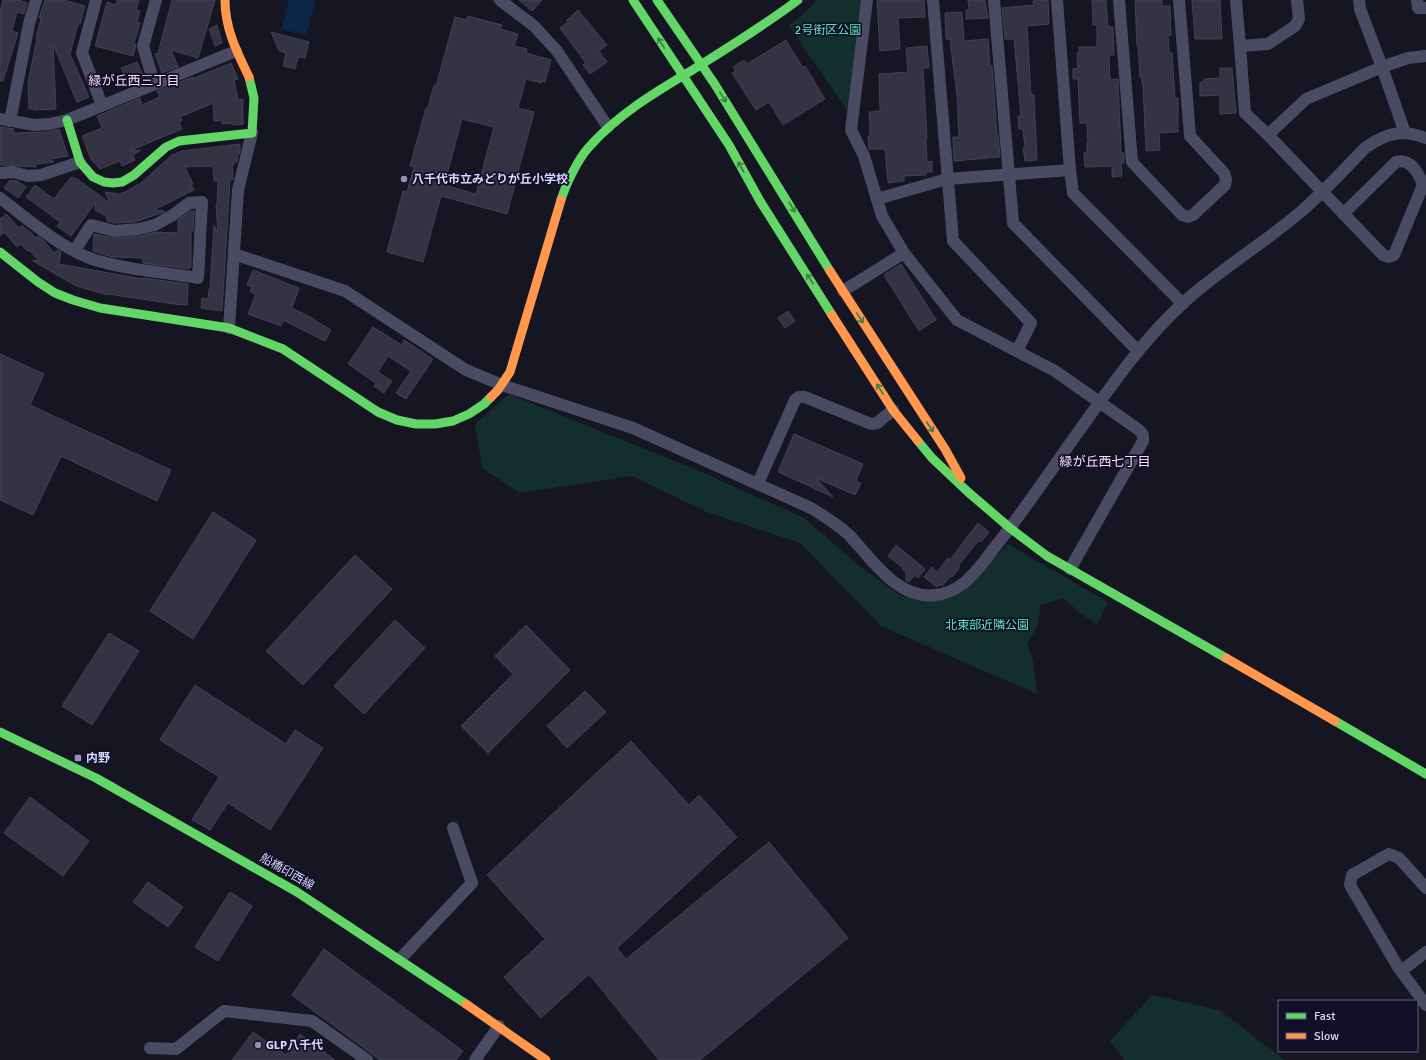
<svg xmlns="http://www.w3.org/2000/svg" width="1426" height="1060" font-family="Signika,'Noto Sans JP',sans-serif">
  <rect width="100%" height="100%" fill="#161522"/>
  <g fill="#132f2d">
    <path d="M 816,0 L 861,0 L 847,110 L 789,26 L 812,6 Z"/>
    <path d="M 509,394 L 699,471 L 804,518 L 862,568 L 901,596 L 924,600 L 936,600 L 951,597 L 966,587 L 1008,544 L 1108,602 L 1097,624 L 1080,613 L 1063,598 L 1041,605 L 1037,627 L 1027,644 L 1033,660 L 1037,694 L 881,626 L 800,543 L 707,512 L 632,476 L 520,493 L 482,468 L 475,424 Z"/>
    <path d="M 1152,995 L 1219,1010 L 1285,1060 L 1125,1060 L 1110,1041 Z"/>
  </g>
  <path fill="#0c2648" d="M 289,0 L 316,0 L 306,35 L 281,29 Z"/>
  <g fill="#343344" stroke="#424057" fill-rule="evenodd">
    <path d="M 3,0 L 18,0 L 27,3 L 24,14 L 17,12 L 12,31 L 18,33 L 3,81 L 0,81 L 0,12 Z"/>
    <path d="M 45,0 L 64,0 L 85,6 L 80,24 L 78,24 L 70,54 L 89,97 L 77,102 L 53,44 L 56,109 L 34,110 L 34,109 L 29,109 L 28,83 L 37,38 L 36,37 L 41,19 L 39,18 Z"/>
    <path d="M 117,0 L 139,0 L 136,10 L 140,11 L 137,22 L 140,23 L 134,44 L 136,45 L 133,56 L 95,46 L 107,2 L 116,5 Z"/>
    <path d="M 172,0 L 215,0 L 198,58 L 171,50 L 178,67 L 162,73 L 155,54 L 158,53 Z"/>
    <path d="M 519,0 L 542,0 L 532,11 Z"/>
    <path d="M 877,0 L 924,0 L 925,17 L 898,18 L 900,49 L 880,51 Z"/>
    <path d="M 968,0 L 985,0 L 988,18 L 966,19 L 966,10 L 969,10 Z"/>
    <path d="M 1048,0 L 1049,24 L 1027,26 L 1031,95 L 1034,95 L 1037,160 L 1025,161 L 1023,148 L 1025,148 L 1023,129 L 1019,129 L 1018,116 L 1021,116 L 1014,39 L 1005,39 L 1002,8 L 1034,5 L 1033,1 Z"/>
    <path d="M 1092,0 L 1106,0 L 1108,27 L 1113,27 L 1114,55 L 1109,55 L 1110,80 L 1118,79 L 1121,153 L 1124,153 L 1124,163 L 1121,163 L 1122,176 L 1112,177 L 1112,166 L 1085,167 L 1084,153 L 1087,153 L 1087,143 L 1088,143 L 1087,123 L 1080,123 L 1078,79 L 1073,79 L 1073,69 L 1078,68 L 1077,53 L 1079,53 L 1079,47 L 1097,47 L 1097,25 L 1093,25 Z"/>
    <path d="M 1135,0 L 1162,0 L 1162,6 L 1170,6 L 1171,35 L 1168,35 L 1169,53 L 1172,53 L 1175,98 L 1178,98 L 1178,132 L 1159,133 L 1160,150 L 1146,151 L 1143,86 L 1141,77 L 1140,77 L 1138,46 L 1137,46 Z"/>
    <path d="M 1192,0 L 1220,0 L 1222,39 L 1195,39 Z"/>
    <path d="M 578,10 L 607,45 L 599,51 L 607,62 L 590,74 L 583,65 L 586,63 L 560,28 L 568,22 L 567,20 Z"/>
    <path d="M 962,12 L 964,41 L 988,39 L 990,66 L 992,66 L 997,134 L 998,134 L 1000,157 L 954,161 L 953,137 L 959,137 L 957,95 L 950,39 L 946,39 L 945,13 Z"/>
    <path d="M 468,16 L 502,25 L 500,29 L 518,34 L 514,46 L 527,49 L 526,53 L 551,60 L 545,82 L 541,81 L 541,83 L 526,79 L 518,108 L 534,112 L 507,214 L 441,196 L 423,262 L 387,252 L 403,191 L 407,192 L 414,167 L 410,166 L 426,108 L 428,108 L 434,85 L 436,86 L 455,17 L 466,20 ZM 462,119 L 494,127 L 476,194 L 444,185 Z"/>
    <path d="M 217,25 L 222,43 L 215,46 L 209,29 Z"/>
    <path d="M 271,32 L 309,42 L 305,58 L 298,57 L 295,69 L 283,66 L 286,53 L 279,51 Z"/>
    <path d="M 786,40 L 803,68 L 805,66 L 825,99 L 783,125 L 769,102 L 756,110 L 732,73 L 736,71 L 733,67 L 744,60 L 747,64 Z"/>
    <path d="M 927,46 L 929,68 L 923,68 L 927,138 L 926,138 L 927,162 L 932,161 L 932,172 L 926,172 L 926,175 L 904,176 L 904,181 L 888,183 L 885,149 L 869,149 L 868,136 L 870,136 L 870,132 L 869,112 L 880,111 L 879,74 L 908,72 L 906,48 Z"/>
    <path d="M 137,62 L 144,78 L 128,85 L 121,68 Z"/>
    <path d="M 231,63 L 238,79 L 234,80 L 238,100 L 243,99 L 243,124 L 233,125 L 233,123 L 222,124 L 222,120 L 214,121 L 213,103 L 180,117 L 182,120 L 179,122 L 182,129 L 129,151 L 141,150 L 133,155 L 135,160 L 122,166 L 120,161 L 100,169 L 91,159 L 82,136 L 102,128 L 97,116 L 140,98 L 142,105 L 160,97 L 157,91 L 193,77 L 192,79 Z"/>
    <path d="M 1220,68 L 1232,68 L 1236,113 L 1220,114 L 1220,95 L 1200,96 L 1200,82 L 1204,82 L 1204,79 L 1220,78 Z"/>
    <path d="M 0,127 L 14,129 L 13,133 L 47,132 L 59,129 L 68,156 L 50,159 L 54,162 L 36,164 L 36,167 L 0,165 Z"/>
    <path d="M 240,144 L 240,151 L 239,154 L 238,154 L 237,162 L 234,162 L 234,165 L 232,165 L 233,179 L 230,180 L 222,311 L 201,308 L 202,298 L 208,299 L 209,289 L 210,289 L 214,225 L 218,234 L 216,205 L 217,205 L 218,181 L 214,181 L 213,166 L 185,167 L 193,184 L 191,185 L 194,190 L 154,210 L 164,211 L 164,212 L 135,222 L 116,223 L 107,221 L 107,217 L 95,210 L 96,202 L 71,236 L 57,226 L 60,222 L 26,197 L 35,185 L 54,199 L 71,177 L 77,179 L 110,203 L 105,192 L 120,194 L 127,191 L 141,183 L 172,155 L 182,151 Z"/>
    <path d="M 10,180 L 17,181 L 26,187 L 18,198 L 4,188 Z"/>
    <path d="M 190,211 L 194,211 L 193,231 L 191,231 L 191,267 L 189,266 L 189,269 L 143,263 L 143,258 L 112,257 L 93,251 L 94,234 L 116,238 L 140,236 L 156,232 L 178,233 L 178,220 Z"/>
    <path d="M 6,214 L 19,228 L 22,225 L 36,238 L 38,236 L 43,240 L 54,253 L 58,250 L 61,252 L 59,264 L 143,279 L 143,278 L 188,284 L 187,305 L 174,304 L 108,294 L 108,295 L 76,286 L 33,261 L 33,260 L 39,261 L 29,250 L 27,251 L 21,244 L 17,247 L 4,232 L 0,236 L 0,219 Z"/>
    <path d="M 901,264 L 936,320 L 919,331 L 884,275 Z"/>
    <path d="M 253,270 L 299,288 L 292,308 L 314,319 L 314,320 L 331,330 L 325,341 L 283,320 L 281,326 L 248,314 L 256,294 L 250,292 L 252,287 L 247,285 Z"/>
    <path d="M 788,311 L 795,321 L 785,328 L 778,318 Z"/>
    <path d="M 373,327 L 402,345 L 404,340 L 433,359 L 406,399 L 396,393 L 411,371 L 388,356 L 378,372 L 392,381 L 384,393 L 374,386 L 376,383 L 348,364 Z"/>
    <path d="M 0,354 L 44,374 L 30,405 L 171,470 L 157,501 L 61,456 L 33,515 L 0,500 Z"/>
    <path d="M 794,434 L 863,464 L 856,481 L 861,483 L 855,495 L 816,478 L 833,497 L 778,472 Z"/>
    <path d="M 213,512 L 256,540 L 193,639 L 150,611 Z"/>
    <path d="M 978,523 L 989,532 L 981,542 L 979,540 L 958,566 L 960,567 L 952,577 L 951,576 L 942,586 L 939,585 L 937,587 L 924,577 L 932,567 L 937,572 L 948,558 L 950,560 Z"/>
    <path d="M 896,545 L 925,569 L 918,578 L 915,575 L 909,582 L 906,581 L 906,572 L 902,569 L 903,568 L 888,556 Z"/>
    <path d="M 355,555 L 392,589 L 303,685 L 266,651 Z"/>
    <path d="M 395,620 L 425,648 L 364,714 L 334,686 Z"/>
    <path d="M 526,625 L 570,670 L 488,753 L 461,726 L 513,674 L 495,656 Z"/>
    <path d="M 109,633 L 139,651 L 92,725 L 62,706 Z"/>
    <path d="M 195,685 L 286,744 L 295,730 L 323,748 L 270,830 L 228,803 L 210,830 L 192,820 L 219,777 L 160,740 Z"/>
    <path d="M 585,691 L 606,712 L 567,748 L 547,726 Z"/>
    <path d="M 631,741 L 689,805 L 699,795 L 737,837 L 617,948 L 626,959 L 769,842 L 848,938 L 700,1060 L 659,1060 L 589,974 L 541,1018 L 504,977 L 545,939 L 487,875 Z"/>
    <path d="M 30,797 L 89,841 L 63,876 L 4,833 Z"/>
    <path d="M 148,882 L 183,907 L 168,927 L 133,902 Z"/>
    <path d="M 230,892 L 252,906 L 218,961 L 195,947 Z"/>
    <path d="M 324,949 L 463,1051 L 456,1060 L 380,1060 L 292,995 Z"/>
    <path d="M 253,1032 L 286,1055 L 300,1034 L 335,1060 L 232,1060 Z"/>
  </g>
  <g fill="none" stroke-linecap="round" stroke-linejoin="round">
    <g stroke="#4a4b63" stroke-width="12">
      <path d="M 96,0 L 82,53 L 102,105"/>
      <path d="M 500,0 L 534,26 L 557,51 L 608,127"/>
      <path d="M 867,0 L 851,130 L 864,156 L 882,216 L 904,253 L 957,320 L 1055,371 L 1139,430 L 1143,435 L 1143,441 L 1070,569"/>
      <path d="M 933,0 L 953,241 L 1031,323 L 1017,351"/>
      <path d="M 994,0 L 1013,223 L 1138,351"/>
      <path d="M 1057,0 L 1070,170 L 1073,193 L 1183,304"/>
      <path d="M 1119,0 L 1132,162 L 1182,215 L 1188,217 L 1193,215 L 1225,185 L 1226,179 L 1224,173 L 1190,136 L 1179,0"/>
      <path d="M 1236,0 L 1240,46"/>
      <path d="M 1417,0 L 1418,8 L 1426,8"/>
      <path d="M 154,83 L 143,46 L 156,0"/>
      <path d="M 0,119 L 35,125 L 49,124 L 67,120 L 236,51"/>
      <path d="M 10,121 L 29,24 L 36,0"/>
      <path d="M 1405,133 L 1382,67 L 1408,58 L 1426,56"/>
      <path d="M 1268,135 L 1245,113 L 1240,46 L 1268,44 L 1295,26 L 1299,19 L 1297,0"/>
      <path d="M 0,173 L 13,172 L 28,176 L 41,175 L 80,162"/>
      <path d="M 0,198 C 28,219 59,247 92,259 C 126,270 163,272 198,278 L 202,202 L 189,203 L 173,215 L 155,225 L 139,229 L 115,231 L 91,225 L 75,250"/>
      <path d="M 877,199 L 947,179 L 1070,170"/>
      <path d="M 1343,214 L 1396,162 C 1410,158 1419,173 1423,185 L 1394,255 L 1389,257 L 1383,255 C 1345,215 1306,175 1268,135 L 1306,99 L 1382,67 L 1360,9 L 1359,0"/>
      <path d="M 234,254 L 345,291 L 466,370 L 502,385 L 633,428 L 811,508 C 824,516 837,524 849,535 C 872,559 897,600 936,595 C 946,594 956,589 964,583 C 976,573 986,559 995,547 C 1024,511 1049,473 1076,435 C 1109,389 1141,342 1182,304 C 1220,269 1265,243 1304,209 C 1325,190 1345,169 1365,148 C 1386,133 1401,129 1426,138"/>
      <path d="M 843,291 L 904,253"/>
      <path d="M 229,328 L 238,190 L 252,133"/>
      <path d="M 758,483 L 795,400 L 799,397 L 805,397 L 871,424 L 877,423 L 893,410"/>
      <path d="M 1426,888 L 1399,858 L 1389,854 L 1352,875 L 1350,885 L 1398,967 L 1426,1005"/>
      <path d="M 400,959 L 472,883 L 453,828"/>
      <path d="M 1401,971 L 1426,952"/>
      <path d="M 150,1048 L 176,1049 L 224,1011 L 312,1021 L 367,1060"/>
      <path d="M 475,1060 L 499,1026"/>
    </g>
    <g stroke="#63d668" stroke-width="9">
      <path d="M 633,0 L 729,145 L 760,201 L 832,315"/>
      <path d="M 657,0 L 714,83 L 830,271"/>
      <path d="M 67,120 L 80,162 L 93,177 L 104,182 L 113,183 L 122,182 L 134,175 L 166,147 L 179,141 L 252,133 L 254,98 L 249,77"/>
      <path d="M 561,200 C 566,184 578,159 589,147 C 618,114 657,91 694,69 C 729,47 765,25 798,0"/>
      <path d="M 0,252 L 38,282 L 55,293 L 73,300 L 100,308 L 229,328 L 283,349 L 378,412 L 397,420 L 416,424 L 435,424 L 453,421 L 469,414 L 484,404 L 491,397"/>
      <path d="M 918,441 L 932,458 L 968,492 L 1010,528 L 1047,556 L 1226,658"/>
      <path d="M 1335,721 L 1426,774"/>
      <path d="M 0,732 L 96,778 L 297,892 L 466,1004"/>
    </g>
    <g stroke="#ff974d" stroke-width="9">
      <path d="M 225,0 C 225,29 237,52 249,77"/>
      <path d="M 830,271 L 945,449 L 961,478"/>
      <path d="M 832,315 L 893,410 L 918,441"/>
      <path d="M 491,397 L 498,390 L 510,372 L 561,200"/>
      <path d="M 1226,658 L 1335,721"/>
      <path d="M 466,1004 L 546,1060"/>
    </g>
  </g>
  <defs><path id="oneway-shaft" d="M-6 0H5M1.5-3L5.5 0L1.5 3" fill="none" stroke-width="1.6" stroke-linecap="round" stroke-linejoin="round"/></defs>
  <g stroke="#3e7c4b">
    <use href="#oneway-shaft" transform="translate(661 43) rotate(-123)"/>
    <use href="#oneway-shaft" transform="translate(723 97) rotate(58)"/>
    <use href="#oneway-shaft" transform="translate(741 167) rotate(-119)"/>
    <use href="#oneway-shaft" transform="translate(792 207) rotate(59)"/>
    <use href="#oneway-shaft" transform="translate(810 279) rotate(-123)"/>
    <use href="#oneway-shaft" transform="translate(860 318) rotate(57)"/>
    <use href="#oneway-shaft" transform="translate(880 389) rotate(-122)"/>
    <use href="#oneway-shaft" transform="translate(930 427) rotate(57)"/>
  </g>
  <g fill="#9492b2" stroke="#110f28" stroke-width="1.5">
    <circle cx="404" cy="179" r="4"/>
    <rect x="74" y="754" width="8" height="8" rx="2"/>
    <circle cx="258" cy="1045" r="4"/>
  </g>
  <g text-anchor="middle" dominant-baseline="central" stroke-width="3.5" stroke-linejoin="round" paint-order="stroke">
    <g font-size="12" fill="#5ee4b7" stroke="#110f28">
      <text x="828" y="30">2号街区公園</text>
      <text x="987" y="625">北東部近隣公園</text>
    </g>
    <g font-size="12" font-weight="bold" fill="#d8d6ff" stroke="#110f28" text-anchor="start">
      <text x="412" y="179">八千代市立みどりが丘小学校</text>
      <text x="86" y="758">内野</text>
      <text x="266" y="1045">GLP八千代</text>
    </g>
    <g font-size="12" fill="#d8d6ff" stroke="#110f28">
      <text transform="translate(287 872) rotate(30)">船橋印西線</text>
    </g>
    <g font-size="13" fill="#ffd8f4" stroke="#110f28">
      <text x="134" y="81">緑が丘西三丁目</text>
      <text x="1105" y="462">緑が丘西七丁目</text>
    </g>
  </g>
  <rect x="1278" y="1000" width="140" height="52" fill="#110f28" stroke="#615f7e"/>
  <rect x="1286" y="1013" width="20" height="6" fill="#63d668" stroke="#615f7e"/>
  <text x="1314" y="1020" font-size="12" fill="#d8d6ff">Fast</text>
  <rect x="1286" y="1033" width="20" height="6" fill="#ff974d" stroke="#615f7e"/>
  <text x="1314" y="1040" font-size="12" fill="#d8d6ff">Slow</text>
</svg>
